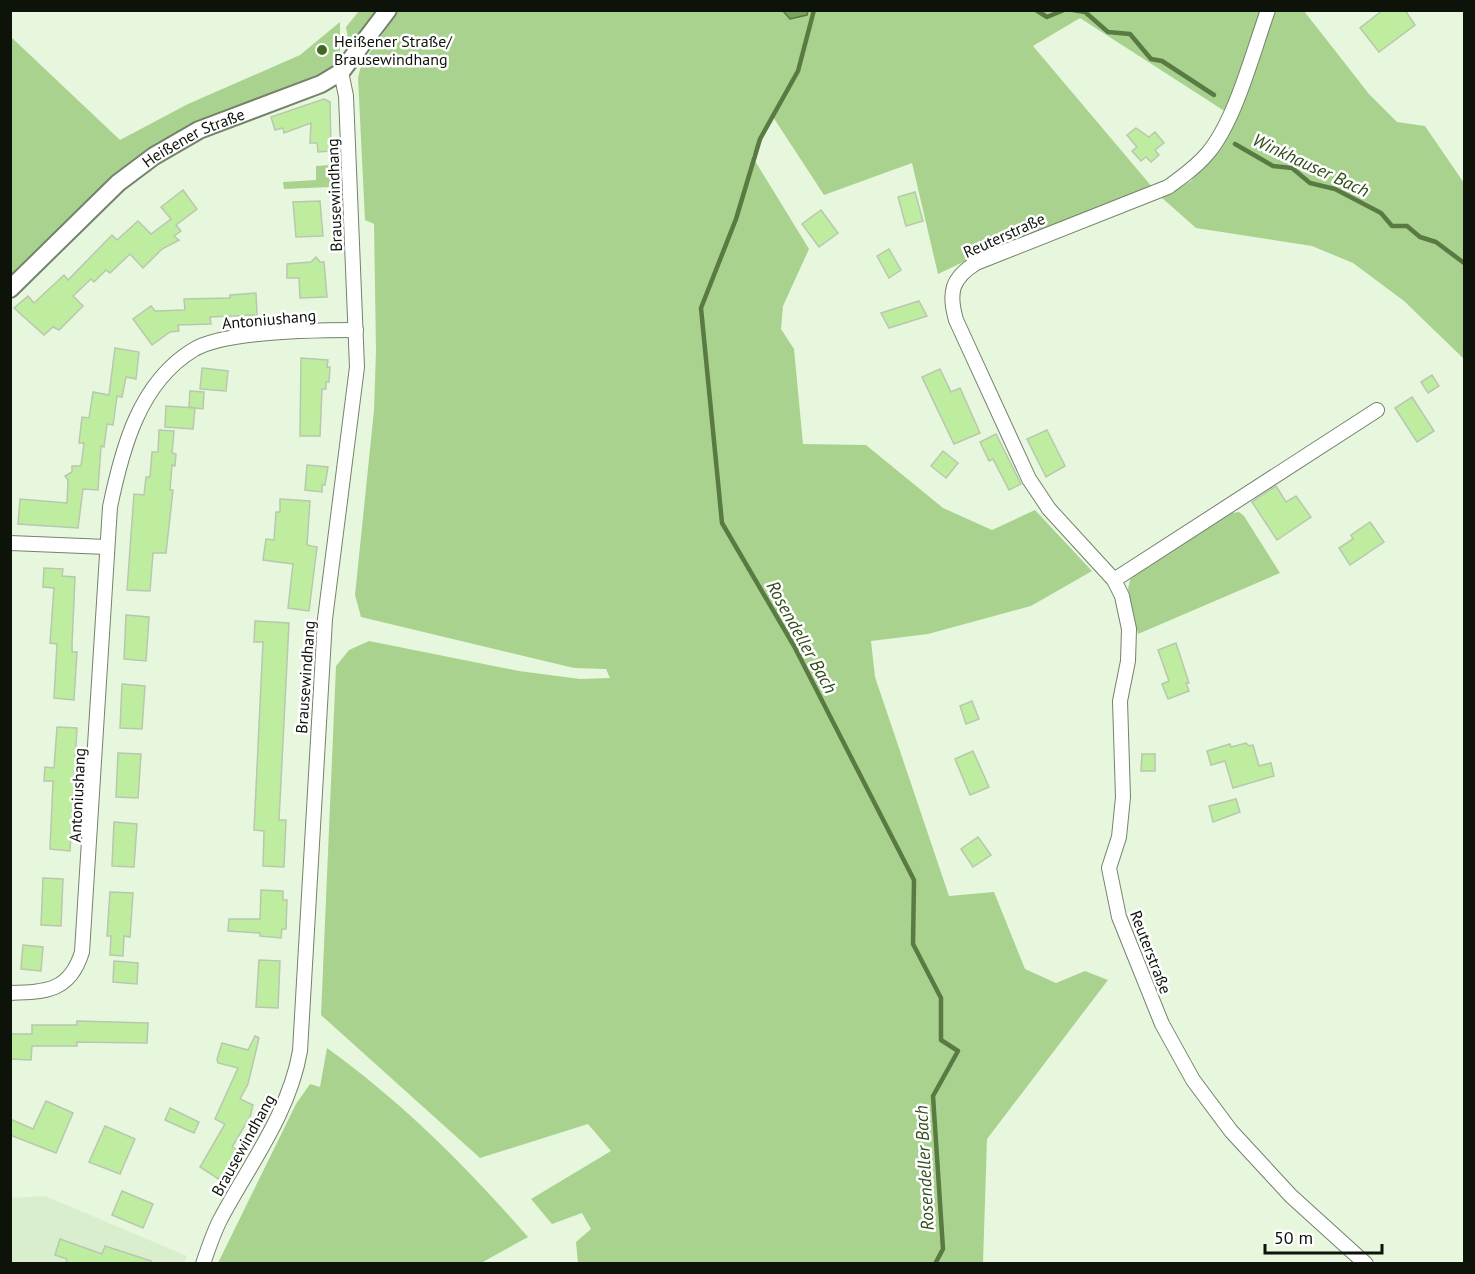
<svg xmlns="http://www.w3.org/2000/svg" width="1475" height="1274" font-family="'PT Sans',sans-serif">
  <rect width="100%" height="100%" fill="#e7f7dd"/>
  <path fill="#d9eecd" d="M 45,1196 L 187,1256 L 184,1264 L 11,1264 L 11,1198 Z"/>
  <g fill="#a9d28f">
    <path d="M 359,11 L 378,11 L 350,49 L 346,27 Z"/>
    <path d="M 399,11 L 1260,11 L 1226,112 L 1080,18 L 1033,46 L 1153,188 L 976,256 L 938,274 L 912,163 L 824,195 L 773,117 L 752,156 L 809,249 L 783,306 L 781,329 L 794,349 L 803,444 L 866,445 L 943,508 L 992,530 L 1035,510 L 1092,571 L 1031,606 L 928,634 L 871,641 L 875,677 L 949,896 L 994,892 L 1025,969 L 1056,983 L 1085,971 L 1108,980 L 987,1139 L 983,1263 L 578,1263 L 576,1242 L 591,1229 L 582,1213 L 552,1224 L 531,1199 L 611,1151 L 588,1124 L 480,1158 L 321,1015 L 336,666 L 349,650 L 369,641 L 519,671 L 580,679 L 610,678 L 606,669 L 574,668 L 361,617 L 355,595 L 374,410 L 376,351 L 374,224 L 365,220 L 358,78 L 361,65 Z"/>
    <path d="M 1273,11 L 1304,11 L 1369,94 L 1397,122 L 1425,126 L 1464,183 L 1464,359 L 1404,301 L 1353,263 L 1312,246 L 1196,228 L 1162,198 L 1191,181 L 1229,132 Z"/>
    <path d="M 340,22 L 340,71 L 176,140 L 11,286 L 10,36 L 120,140 L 188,104 L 300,55 Z"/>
    <path d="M 330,165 L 331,187 L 284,189 L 283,182 L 316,180 L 316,166 Z"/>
    <path d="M 1239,512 L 1244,516 L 1280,573 L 1138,634 L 1128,589 L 1131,576 L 1226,514 Z"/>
    <path d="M 327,1048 C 402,1102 467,1167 528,1237 L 481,1263 L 218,1263 L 296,1104 L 310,1084 L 320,1087 Z"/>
  </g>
  <path fill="#7aa65c" stroke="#5a7a43" stroke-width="1.5" d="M 783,11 L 808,11 L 807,15 L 790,19 Z"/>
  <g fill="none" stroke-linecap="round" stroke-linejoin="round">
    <g stroke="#5a7a43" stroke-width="4.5">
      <path d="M 814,10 L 798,71 L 760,139 L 736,219 L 701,308 L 722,523 L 794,646 L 914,880 L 913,944 L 941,998 L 941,1040 L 958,1051 L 933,1096 L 943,1249 L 935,1264"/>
      <path d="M 1036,10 L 1047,17 L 1064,10"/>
      <path d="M 1073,10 L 1085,12 L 1108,32 L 1130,34 L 1151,59 L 1162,61 L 1214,95"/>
      <path d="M 1235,144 L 1273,166 L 1292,168 L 1310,183 L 1335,189 L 1381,213 L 1392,226 L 1407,226 L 1420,237 L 1436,242 L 1464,263"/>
    </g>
  </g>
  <g fill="#beeda0" stroke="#b8c8af" stroke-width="1.5">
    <path d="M 1383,10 L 1405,10 L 1415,25 L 1379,52 L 1360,28 Z"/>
    <path d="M 324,99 L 330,102 L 331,151 L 318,152 L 317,143 L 310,143 L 311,123 L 284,133 L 283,128 L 275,130 L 271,117 Z"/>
    <path d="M 1136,128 L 1149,137 L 1155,132 L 1164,143 L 1155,150 L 1159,155 L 1151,162 L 1146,157 L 1141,161 L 1132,151 L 1137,147 L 1127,135 Z"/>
    <path d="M 183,190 L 197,209 L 176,225 L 181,231 L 174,236 L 179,240 L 162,249 L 143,268 L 130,254 L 110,273 L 106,270 L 94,282 L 91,279 L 73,296 L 83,306 L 59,330 L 53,327 L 44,335 L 14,308 L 28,296 L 34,303 L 64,275 L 68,280 L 112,235 L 117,240 L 138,221 L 151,234 L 171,219 L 161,207 Z"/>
    <path d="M 915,192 L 923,221 L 906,226 L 898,197 Z"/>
    <path d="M 320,201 L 323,236 L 296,237 L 293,202 Z"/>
    <path d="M 821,210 L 838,233 L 819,247 L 802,224 Z"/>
    <path d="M 889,249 L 901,270 L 889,278 L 877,256 Z"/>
    <path d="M 316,257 L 320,262 L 324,262 L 327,297 L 300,298 L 299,278 L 287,278 L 287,264 L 311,262 Z"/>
    <path d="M 256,293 L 257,315 L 210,317 L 211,324 L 178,325 L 179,331 L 170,332 L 152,345 L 133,319 L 151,306 L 155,311 L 185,310 L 184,299 L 230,298 L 230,295 Z"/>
    <path d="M 919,301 L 927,316 L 889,328 L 881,313 Z"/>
    <path d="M 115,348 L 139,352 L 136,379 L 126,377 L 122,397 L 117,396 L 113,425 L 107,424 L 104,447 L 101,446 L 98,490 L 83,489 L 78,528 L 18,524 L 20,499 L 67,503 L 68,480 L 65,476 L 72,472 L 72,466 L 81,466 L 84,443 L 79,443 L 82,417 L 89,418 L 93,392 L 109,395 Z"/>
    <path d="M 301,358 L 328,360 L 327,367 L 330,367 L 329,382 L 326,382 L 326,389 L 322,389 L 320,436 L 300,436 Z"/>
    <path d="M 202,368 L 228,371 L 226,391 L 200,389 Z"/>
    <path d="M 940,369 L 951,392 L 960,388 L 980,433 L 954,444 L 922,377 Z"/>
    <path d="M 1432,375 L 1439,386 L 1428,393 L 1421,382 Z"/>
    <path d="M 190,391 L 204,392 L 203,409 L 189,407 Z"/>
    <path d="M 1412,397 L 1434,431 L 1417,442 L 1395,408 Z"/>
    <path d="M 166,406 L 195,408 L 193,429 L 165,427 Z"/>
    <path d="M 159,430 L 174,431 L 172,453 L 176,454 L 175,466 L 172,465 L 170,490 L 173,490 L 166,553 L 153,553 L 150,591 L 127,590 L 134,494 L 144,495 L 146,477 L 150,477 L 152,452 L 158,452 Z"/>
    <path d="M 1047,430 L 1065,466 L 1046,477 L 1027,439 Z"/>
    <path d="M 996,434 L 1021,484 L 1009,490 L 993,459 L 989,461 L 980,442 Z"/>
    <path d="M 943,451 L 958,463 L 946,478 L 931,466 Z"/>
    <path d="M 307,465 L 328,467 L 325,485 L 322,485 L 322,492 L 305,490 Z"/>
    <path d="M 1276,486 L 1286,502 L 1296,496 L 1311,517 L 1277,540 L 1252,502 Z"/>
    <path d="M 280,499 L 310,501 L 307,545 L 317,547 L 309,611 L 288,608 L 293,564 L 263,560 L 266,539 L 274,540 L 276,512 L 280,512 Z"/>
    <path d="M 1370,522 L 1384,542 L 1350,565 L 1339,548 L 1353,539 L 1351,535 Z"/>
    <path d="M 44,568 L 63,569 L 62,576 L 75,577 L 72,645 L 72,652 L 77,652 L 74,700 L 54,698 L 57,644 L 50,643 L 54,588 L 43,587 Z"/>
    <path d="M 126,615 L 149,617 L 146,661 L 124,659 Z"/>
    <path d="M 255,621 L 289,623 L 279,820 L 286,820 L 284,867 L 263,866 L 264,831 L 254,830 L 263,642 L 254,642 Z"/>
    <path d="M 1176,643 L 1189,683 L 1186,683 L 1189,691 L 1168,699 L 1162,684 L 1169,681 L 1158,650 Z"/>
    <path d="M 122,684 L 145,686 L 142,729 L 120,728 Z"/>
    <path d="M 972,701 L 979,719 L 966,724 L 960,706 Z"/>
    <path d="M 57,727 L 77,728 L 70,851 L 50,849 L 53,781 L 44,781 L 45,767 L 54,768 Z"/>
    <path d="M 1246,743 L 1249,746 L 1253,745 L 1259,766 L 1271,763 L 1274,776 L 1233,788 L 1225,761 L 1211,765 L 1207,751 L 1230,744 L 1231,747 Z"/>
    <path d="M 973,751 L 989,787 L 970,795 L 955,759 Z"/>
    <path d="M 118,753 L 141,754 L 138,798 L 116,797 Z"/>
    <path d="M 1142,754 L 1155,754 L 1155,771 L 1141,771 Z"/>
    <path d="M 1236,799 L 1240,812 L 1213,822 L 1209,806 Z"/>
    <path d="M 114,822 L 137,824 L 134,867 L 112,866 Z"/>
    <path d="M 978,837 L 991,855 L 973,867 L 961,849 Z"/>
    <path d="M 43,878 L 63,879 L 61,926 L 41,925 Z"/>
    <path d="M 261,890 L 283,891 L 283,900 L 287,900 L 286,929 L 282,929 L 281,938 L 260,936 L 260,933 L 228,931 L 229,919 L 260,919 Z"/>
    <path d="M 110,892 L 133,893 L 130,937 L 124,936 L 123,956 L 110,955 L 111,936 L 107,936 Z"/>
    <path d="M 23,945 L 43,947 L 41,971 L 21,969 Z"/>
    <path d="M 259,960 L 280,961 L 278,1008 L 256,1007 Z"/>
    <path d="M 114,961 L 138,963 L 137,984 L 113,982 Z"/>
    <path d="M 77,1021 L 148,1023 L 147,1043 L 77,1042 L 77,1046 L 32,1046 L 31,1060 L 10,1059 L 10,1034 L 32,1034 L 32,1025 L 77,1025 Z"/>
    <path d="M 255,1036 L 259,1038 L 248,1084 L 240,1099 L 253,1105 L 250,1117 L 232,1147 L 241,1152 L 223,1182 L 200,1167 L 225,1124 L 215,1119 L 238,1068 L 218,1063 L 217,1059 L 222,1043 L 248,1050 Z"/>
    <path d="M 46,1101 L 73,1113 L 56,1153 L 10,1135 L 10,1119 L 33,1129 Z"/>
    <path d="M 170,1108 L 199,1122 L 194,1133 L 165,1120 Z"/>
    <path d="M 105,1126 L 135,1139 L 120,1174 L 89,1162 Z"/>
    <path d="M 122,1191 L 153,1204 L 143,1228 L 112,1215 Z"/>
    <path d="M 60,1239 L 102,1254 L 105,1246 L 151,1261 L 150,1263 L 66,1263 L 67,1259 L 55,1255 Z"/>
  </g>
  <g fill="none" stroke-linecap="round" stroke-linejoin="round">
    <defs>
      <g id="minor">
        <path d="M 1268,10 C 1253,52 1235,122 1207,154 C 1196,167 1182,177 1168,187 L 976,263 C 952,278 948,292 956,320 L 1029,479 L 1049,509 L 1114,580 L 1122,596 L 1129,629 L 1128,661 L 1120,701 L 1123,797 L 1119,837 L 1109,868 L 1119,917 L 1162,1024 L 1193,1080 L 1231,1131 L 1291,1196 L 1366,1264"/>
        <path d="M 10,543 L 107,547"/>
        <path d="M 1114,580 L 1377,410"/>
        <path d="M 10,993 C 47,992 70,991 82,952 L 110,507 C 122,449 139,383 193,350 C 223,331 319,330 356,330"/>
        <path d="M 203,1264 C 208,1249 213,1234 220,1220 C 249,1165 289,1114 300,1051 L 325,619 L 357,367 L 346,96 L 341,72"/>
      </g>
      <g id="tertiary">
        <path id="s1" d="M 10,289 L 118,183 L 154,156 L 199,130 L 321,84 L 341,72 L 388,10"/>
      </g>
    </defs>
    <use href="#minor" stroke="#74826c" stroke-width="16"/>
    <use href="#tertiary" stroke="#74826c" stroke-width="20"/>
    <use href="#minor" stroke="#fff" stroke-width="14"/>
    <use href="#tertiary" stroke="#fff" stroke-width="16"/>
  </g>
  <circle fill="#426924" stroke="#fff" stroke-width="2" cx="322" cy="50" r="6"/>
  <g text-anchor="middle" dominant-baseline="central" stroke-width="5" stroke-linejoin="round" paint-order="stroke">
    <g font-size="16" fill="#0e130a" stroke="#fff" text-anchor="start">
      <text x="334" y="41">Heißener Straße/<tspan x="334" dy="18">Brausewindhang</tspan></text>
    </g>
    <g font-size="16" fill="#0e130a" stroke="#fff">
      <text stroke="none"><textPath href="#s1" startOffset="240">Heißener Straße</textPath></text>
      <text transform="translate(334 195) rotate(-92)">Brausewindhang</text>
      <text transform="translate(1004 235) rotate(-24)">Reuterstraße</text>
      <text transform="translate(269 319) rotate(-5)">Antoniushang</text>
      <text transform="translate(305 677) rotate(-86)">Brausewindhang</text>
      <text transform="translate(77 795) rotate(-87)">Antoniushang</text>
      <text transform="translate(1151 952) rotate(69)">Reuterstraße</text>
      <text transform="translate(243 1145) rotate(-61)">Brausewindhang</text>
    </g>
    <g font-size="18" font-style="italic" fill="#2f4c19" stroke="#fff">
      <text transform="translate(1311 165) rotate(25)">Winkhauser Bach</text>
      <text transform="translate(802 637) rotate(61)">Rosendeller Bach</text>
      <text transform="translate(924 1168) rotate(-93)">Rosendeller Bach</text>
    </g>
  </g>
  <rect width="1475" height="1274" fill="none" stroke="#0e130a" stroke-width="24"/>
  <path d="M1265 1244v9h117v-9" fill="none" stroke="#0e130a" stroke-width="3"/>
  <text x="1274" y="1244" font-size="18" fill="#0e130a" stroke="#ffffff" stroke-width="4.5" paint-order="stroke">50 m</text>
</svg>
